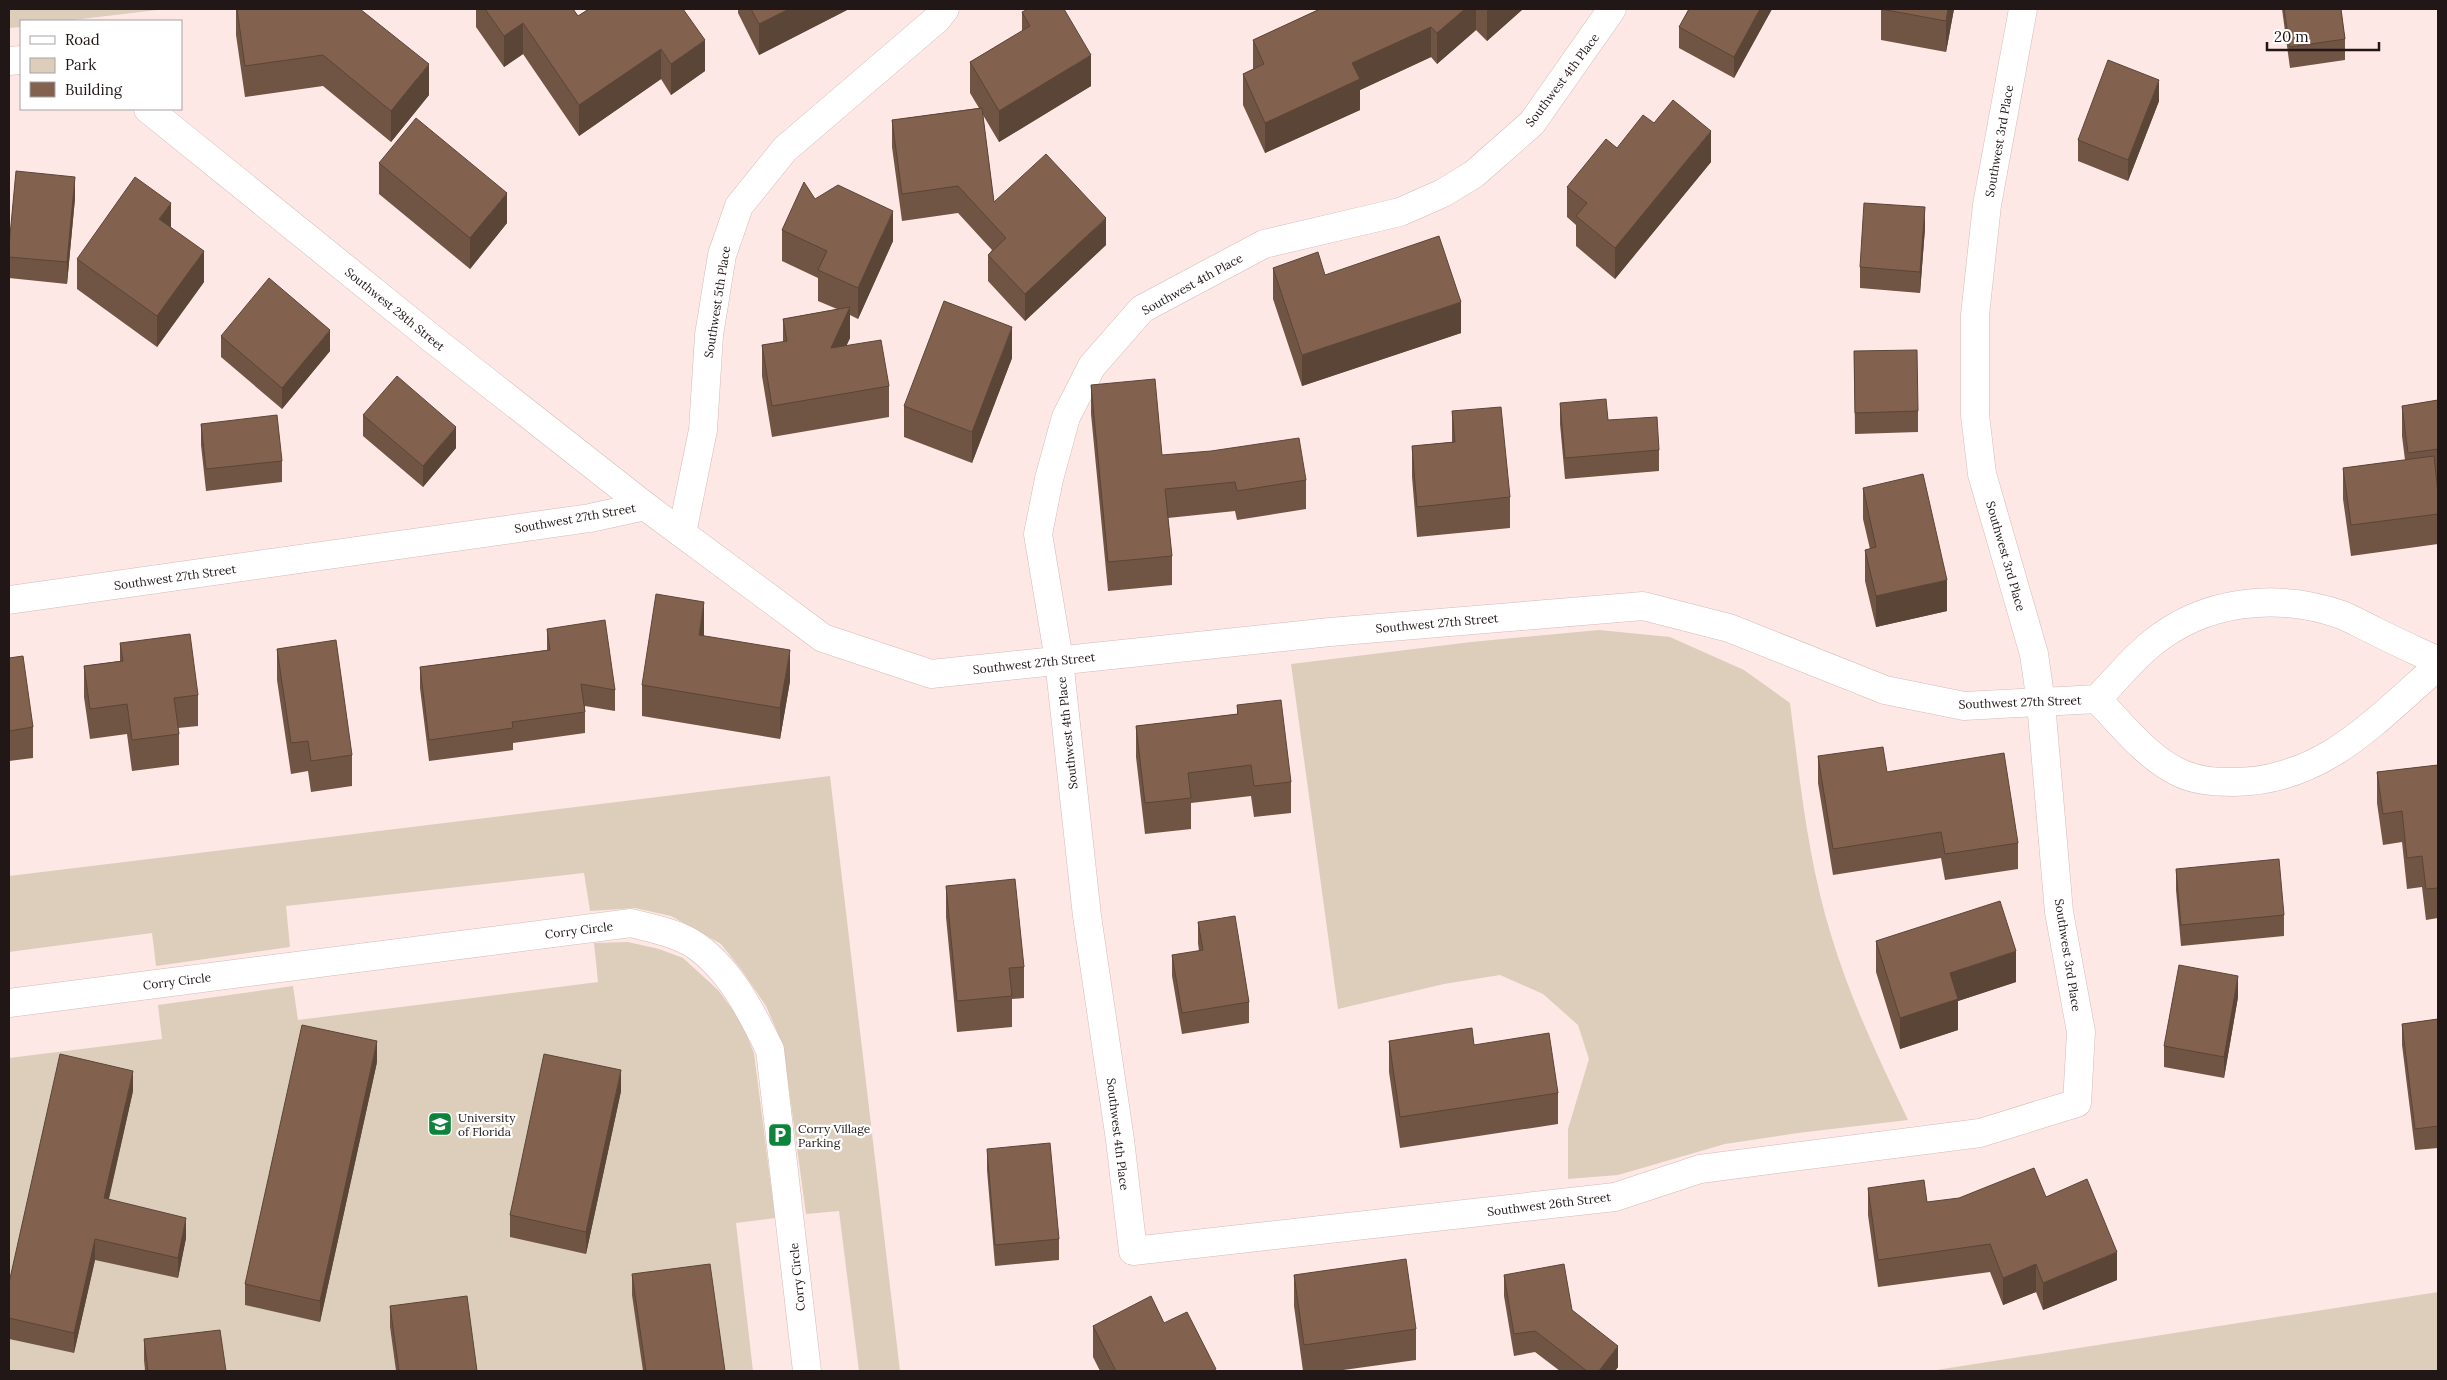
<svg xmlns="http://www.w3.org/2000/svg" width="2447" height="1380" font-family="Lora,serif">
  <rect width="100%" height="100%" fill="#fee8e5"/>
  <g fill="#dccebb">
    <path d="M 9,9 L 166,9 L 64,21 L 21,21 L 21,27 L 9,28 Z"/>
    <path d="M 1599,630 L 1670,637 L 1744,670 L 1790,703 C 1800,781 1808,862 1832,938 C 1851,1001 1880,1061 1908,1120 L 1798,1133 L 1725,1144 L 1618,1175 L 1568,1179 L 1568,1129 L 1589,1059 L 1578,1025 L 1543,994 L 1500,975 L 1444,984 L 1338,1009 L 1291,664 L 1471,642 Z"/>
    <path d="M 830,776 L 900,1371 L 859,1371 L 839,1211 L 806,1214 L 783,1045 L 766,1006 L 743,972 L 721,944 L 671,916 L 635,908 L 590,911 L 584,873 L 286,906 L 290,947 L 156,966 L 152,933 L 9,952 L 9,876 Z"/>
    <path d="M 628,942 L 659,949 L 683,958 L 718,990 L 741,1021 L 754,1053 L 775,1218 L 736,1223 L 753,1371 L 474,1371 L 390,1327 L 396,1371 L 223,1371 L 144,1360 L 145,1371 L 9,1371 L 9,1339 L 74,1353 L 133,1091 L 9,1303 L 9,1058 L 162,1039 L 158,1005 L 293,986 L 298,1020 L 598,982 L 594,943 Z"/>
    <path d="M 2438,1292 L 2438,1371 L 1930,1371 Z"/>
  </g>
  <g fill="none" stroke-linecap="round" stroke-linejoin="round">
    <defs>
      <g id="street">
        <path d="M 1612,9 L 1532,123 L 1474,174 L 1443,193 L 1400,212 L 1264,244 L 1142,309 L 1092,366 L 1066,417 L 1049,479 L 1038,534 L 1059,660 L 1087,916 L 1120,1140 L 1133,1251 L 1615,1197 L 1700,1169 L 1980,1133 L 2077,1103 L 2081,1032 L 2059,912 L 2041,703 L 2034,654 L 1982,474 L 1975,415 L 1975,315 L 1987,205 L 2023,9"/>
        <path d="M 9,61 L 21,60"/>
        <path d="M 148,109 L 430,337 L 645,506"/>
        <path d="M 682,533 L 703,430 L 709,335 L 722,255 L 739,206 L 785,149 L 937,19 L 945,9"/>
        <path d="M 9,600 L 590,518 L 645,506 L 823,638 L 931,674 L 1330,632 L 1643,606 L 1729,628 L 1885,690 L 1964,706 L 2097,699 C 2115,681 2131,660 2151,644 C 2204,600 2277,592 2342,615 C 2352,619 2362,625 2373,630 C 2394,641 2417,651 2438,661"/>
        <path d="M 2097,699 C 2121,724 2145,755 2176,771 C 2195,781 2214,782 2235,782 C 2323,781 2376,720 2438,666"/>
        <path d="M 9,1003 L 631,923 C 650,928 673,932 690,942 C 728,965 751,1011 770,1050 L 807,1371"/>
      </g>
    </defs>
    <use href="#street" stroke="#d4bab6" stroke-width="29"/>
    <use href="#street" stroke="#fff" stroke-width="28"/>
  </g>
  <g fill="#705444">
    <path d="M 236,9 L 360,9 L 429,95 L 391,142 L 323,86 L 245,97 L 236,35 Z"/>
    <path d="M 476,9 L 573,9 L 578,16 L 589,9 L 705,71 L 671,95 L 661,79 L 579,136 L 523,54 L 504,67 L 476,27 Z"/>
    <path d="M 738,9 L 849,9 L 759,55 L 738,13 Z"/>
    <path d="M 1320,9 L 1523,9 L 1487,41 L 1476,30 L 1437,64 L 1431,57 L 1360,90 L 1360,110 L 1265,153 L 1243,105 L 1243,74 L 1253,69 L 1253,40 Z"/>
    <path d="M 1689,9 L 1772,9 L 1734,78 L 1679,48 L 1679,27 Z"/>
    <path d="M 1881,9 L 1954,9 L 1946,52 L 1881,40 Z"/>
    <path d="M 2282,9 L 2341,9 L 2345,39 L 2345,60 L 2290,68 Z"/>
    <path d="M 1022,12 L 1091,86 L 999,142 L 983,115 L 994,202 L 1106,245 L 1025,321 L 988,281 L 988,255 L 992,250 L 958,213 L 902,221 L 892,147 L 892,120 L 979,108 L 970,93 L 970,62 L 1022,31 Z"/>
    <path d="M 2159,101 L 2128,181 L 2078,161 L 2078,140 Z"/>
    <path d="M 1654,123 L 1711,162 L 1615,279 L 1576,246 L 1576,225 L 1567,217 L 1567,187 L 1617,148 Z"/>
    <path d="M 379,163 L 507,223 L 470,269 L 379,194 Z"/>
    <path d="M 75,198 L 67,284 L 9,278 L 9,246 Z"/>
    <path d="M 815,199 L 893,241 L 858,319 L 850,315 L 850,338 L 846,346 L 889,386 L 889,417 L 772,437 L 762,376 L 762,345 L 783,342 L 783,319 L 837,309 L 818,301 L 818,278 L 782,261 L 782,230 Z"/>
    <path d="M 171,227 L 204,282 L 157,347 L 77,289 L 77,259 Z"/>
    <path d="M 1925,228 L 1920,293 L 1860,288 L 1860,267 Z"/>
    <path d="M 1273,268 L 1325,275 L 1461,333 L 1302,386 L 1273,299 Z"/>
    <path d="M 221,336 L 330,351 L 282,409 L 221,357 Z"/>
    <path d="M 1854,351 L 1918,411 L 1918,432 L 1855,434 Z"/>
    <path d="M 1012,358 L 972,463 L 904,437 L 904,406 Z"/>
    <path d="M 1091,385 L 1162,455 L 1306,480 L 1306,509 L 1237,520 L 1235,511 L 1168,518 L 1172,556 L 1172,585 L 1108,591 L 1091,414 Z"/>
    <path d="M 2438,400 L 2438,480 L 2436,480 L 2438,494 L 2438,544 L 2351,556 L 2343,499 L 2343,468 L 2405,460 L 2402,436 L 2402,406 Z"/>
    <path d="M 1560,403 L 1659,450 L 1659,471 L 1565,479 L 1560,424 Z"/>
    <path d="M 1452,411 L 1510,497 L 1510,528 L 1417,537 L 1412,477 L 1412,446 L 1452,442 Z"/>
    <path d="M 363,415 L 456,448 L 423,487 L 363,436 Z"/>
    <path d="M 201,424 L 282,461 L 282,482 L 206,491 L 201,445 Z"/>
    <path d="M 1863,488 L 1947,611 L 1876,627 L 1865,581 L 1865,550 L 1870,549 L 1863,519 Z"/>
    <path d="M 547,629 L 615,690 L 615,711 L 585,706 L 585,733 L 513,743 L 513,750 L 429,761 L 420,688 L 420,667 L 547,650 Z"/>
    <path d="M 704,633 L 704,636 L 790,681 L 780,739 L 642,716 L 642,685 Z"/>
    <path d="M 120,643 L 198,695 L 198,726 L 178,728 L 179,734 L 179,765 L 132,771 L 127,734 L 90,739 L 84,697 L 84,666 L 120,661 Z"/>
    <path d="M 277,649 L 352,755 L 352,786 L 311,792 L 308,771 L 291,774 L 277,680 Z"/>
    <path d="M 9,658 L 33,727 L 33,758 L 9,761 Z"/>
    <path d="M 1237,705 L 1291,782 L 1291,813 L 1254,817 L 1251,796 L 1191,803 L 1191,829 L 1145,834 L 1136,757 L 1136,726 L 1237,714 Z"/>
    <path d="M 1818,756 L 1887,772 L 2018,843 L 2018,869 L 1945,880 L 1941,858 L 1833,875 L 1818,783 Z"/>
    <path d="M 2438,765 L 2438,918 L 2426,920 L 2422,887 L 2407,889 L 2402,842 L 2383,845 L 2377,803 L 2377,772 Z"/>
    <path d="M 2176,869 L 2284,915 L 2284,936 L 2181,946 L 2176,890 Z"/>
    <path d="M 946,886 L 1024,967 L 1024,998 L 1012,999 L 1012,1027 L 957,1032 L 946,917 Z"/>
    <path d="M 1198,922 L 1249,1002 L 1249,1023 L 1182,1034 L 1172,976 L 1172,955 L 1199,951 L 1198,943 Z"/>
    <path d="M 1876,941 L 2016,982 L 1958,1001 L 1958,1030 L 1900,1049 L 1876,972 Z"/>
    <path d="M 2238,997 L 2224,1078 L 2164,1067 L 2164,1046 Z"/>
    <path d="M 2438,1019 L 2438,1148 L 2415,1150 L 2402,1045 L 2402,1024 Z"/>
    <path d="M 1389,1041 L 1474,1045 L 1558,1093 L 1558,1124 L 1400,1148 L 1389,1072 Z"/>
    <path d="M 377,1062 L 320,1322 L 245,1305 L 245,1284 Z"/>
    <path d="M 133,1091 L 109,1199 L 186,1238 L 178,1278 L 95,1260 L 74,1353 L 9,1339 L 9,1283 Z"/>
    <path d="M 621,1091 L 586,1254 L 510,1237 L 510,1215 Z"/>
    <path d="M 987,1149 L 1059,1239 L 1059,1260 L 995,1266 L 987,1170 Z"/>
    <path d="M 1868,1188 L 1927,1202 L 2046,1197 L 2117,1280 L 2043,1310 L 2036,1292 L 2003,1305 L 1990,1272 L 1878,1287 L 1868,1215 Z"/>
    <path d="M 632,1274 L 725,1371 L 643,1371 L 632,1295 Z"/>
    <path d="M 1294,1275 L 1416,1329 L 1416,1360 L 1336,1371 L 1303,1371 L 1294,1306 Z"/>
    <path d="M 1504,1275 L 1572,1310 L 1618,1367 L 1615,1371 L 1560,1371 L 1535,1352 L 1514,1356 L 1504,1296 Z"/>
    <path d="M 390,1306 L 477,1371 L 396,1371 L 390,1327 Z"/>
    <path d="M 1093,1326 L 1216,1371 L 1100,1371 L 1093,1357 Z"/>
    <path d="M 144,1339 L 226,1371 L 145,1371 L 144,1360 Z"/>
  </g>
  <g fill="#5b4537">
    <path d="M 789,9 L 849,9 L 759,55 L 759,24 Z"/>
    <path d="M 1465,9 L 1476,9 L 1476,30 L 1437,64 L 1437,33 Z"/>
    <path d="M 1488,9 L 1523,9 L 1487,41 L 1487,10 Z"/>
    <path d="M 1760,9 L 1772,9 L 1734,78 L 1734,57 Z"/>
    <path d="M 1948,9 L 1954,9 L 1946,52 L 1946,21 Z"/>
    <path d="M 523,23 L 523,54 L 504,67 L 504,36 Z"/>
    <path d="M 1431,27 L 1431,57 L 1360,90 L 1360,110 L 1265,153 L 1265,123 L 1352,63 Z"/>
    <path d="M 705,40 L 705,71 L 671,95 L 671,64 Z"/>
    <path d="M 661,49 L 661,79 L 579,136 L 579,105 Z"/>
    <path d="M 1091,55 L 1091,86 L 999,142 L 999,111 Z"/>
    <path d="M 429,64 L 429,95 L 391,142 L 391,111 Z"/>
    <path d="M 2159,80 L 2159,101 L 2128,181 L 2128,160 Z"/>
    <path d="M 1711,131 L 1711,162 L 1615,279 L 1615,248 Z"/>
    <path d="M 75,177 L 75,198 L 67,284 L 67,262 Z"/>
    <path d="M 507,193 L 507,223 L 470,269 L 470,238 Z"/>
    <path d="M 171,203 L 171,234 L 159,219 Z"/>
    <path d="M 1925,207 L 1925,228 L 1920,293 L 1920,272 Z"/>
    <path d="M 893,211 L 893,241 L 858,319 L 858,288 Z"/>
    <path d="M 1106,218 L 1106,245 L 1025,321 L 1025,294 Z"/>
    <path d="M 204,251 L 204,282 L 157,347 L 157,316 Z"/>
    <path d="M 1461,302 L 1461,333 L 1302,386 L 1302,355 Z"/>
    <path d="M 850,307 L 850,338 L 831,379 L 831,348 Z"/>
    <path d="M 1012,327 L 1012,358 L 972,463 L 972,432 Z"/>
    <path d="M 330,330 L 330,351 L 282,409 L 282,388 Z"/>
    <path d="M 456,427 L 456,448 L 423,487 L 423,466 Z"/>
    <path d="M 1947,580 L 1947,611 L 1876,627 L 1876,596 Z"/>
    <path d="M 704,602 L 704,633 L 699,666 L 699,635 Z"/>
    <path d="M 790,650 L 790,681 L 780,739 L 780,708 Z"/>
    <path d="M 2016,951 L 2016,982 L 1958,1001 L 1958,1030 L 1900,1049 L 1900,1018 L 1950,973 Z"/>
    <path d="M 2238,976 L 2238,997 L 2224,1078 L 2224,1057 Z"/>
    <path d="M 377,1041 L 377,1062 L 320,1322 L 320,1301 Z"/>
    <path d="M 621,1070 L 621,1091 L 586,1254 L 586,1232 Z"/>
    <path d="M 133,1071 L 133,1091 L 104,1219 L 104,1198 Z"/>
    <path d="M 186,1218 L 186,1238 L 178,1278 L 178,1258 Z"/>
    <path d="M 95,1239 L 95,1260 L 74,1353 L 74,1333 Z"/>
    <path d="M 2117,1252 L 2117,1280 L 2043,1310 L 2043,1283 Z"/>
    <path d="M 2036,1264 L 2036,1292 L 2003,1305 L 2003,1278 Z"/>
    <path d="M 1618,1346 L 1618,1367 L 1615,1371 L 1599,1371 Z"/>
  </g>
  <g fill="#82624f" stroke="#5b4537">
    <path d="M 237,9 L 360,9 L 429,64 L 391,111 L 323,55 L 245,66 Z"/>
    <path d="M 485,9 L 573,9 L 578,16 L 589,9 L 683,9 L 705,40 L 671,64 L 661,49 L 579,105 L 523,23 L 504,36 Z"/>
    <path d="M 751,9 L 789,9 L 759,24 Z"/>
    <path d="M 1028,9 L 1064,9 L 1091,55 L 999,111 L 970,62 L 1030,26 L 1022,12 Z"/>
    <path d="M 1320,9 L 1465,9 L 1437,33 L 1431,27 L 1352,63 L 1360,79 L 1265,123 L 1243,74 L 1264,64 L 1253,40 Z"/>
    <path d="M 1689,9 L 1760,9 L 1734,57 L 1679,27 Z"/>
    <path d="M 1881,9 L 1948,9 L 1946,21 Z"/>
    <path d="M 2284,9 L 2341,9 L 2345,39 L 2290,47 Z"/>
    <path d="M 2108,60 L 2159,80 L 2128,160 L 2078,140 Z"/>
    <path d="M 1673,100 L 1711,131 L 1615,248 L 1576,216 L 1587,203 L 1567,187 L 1606,139 L 1617,148 L 1643,115 L 1654,123 Z"/>
    <path d="M 982,108 L 994,202 L 1046,154 L 1106,218 L 1025,294 L 988,255 L 1006,238 L 958,186 L 902,194 L 892,120 Z"/>
    <path d="M 416,118 L 507,193 L 470,238 L 379,163 Z"/>
    <path d="M 16,171 L 75,177 L 67,262 L 9,257 L 9,246 Z"/>
    <path d="M 135,177 L 171,203 L 159,219 L 204,251 L 157,316 L 77,259 Z"/>
    <path d="M 804,182 L 815,199 L 838,185 L 893,211 L 858,288 L 818,270 L 827,251 L 782,230 Z"/>
    <path d="M 1864,203 L 1925,207 L 1920,272 L 1860,267 Z"/>
    <path d="M 1439,236 L 1461,302 L 1302,355 L 1273,268 L 1318,252 L 1325,275 Z"/>
    <path d="M 269,278 L 330,330 L 282,388 L 221,336 Z"/>
    <path d="M 944,301 L 1012,327 L 972,432 L 904,406 Z"/>
    <path d="M 850,307 L 831,348 L 881,340 L 889,386 L 772,406 L 762,345 L 787,341 L 783,319 Z"/>
    <path d="M 1917,350 L 1918,411 L 1855,413 L 1854,351 Z"/>
    <path d="M 397,376 L 456,427 L 423,466 L 363,415 Z"/>
    <path d="M 1155,379 L 1162,455 L 1211,451 L 1299,438 L 1306,480 L 1237,491 L 1235,482 L 1165,489 L 1172,556 L 1108,562 L 1091,385 Z"/>
    <path d="M 1606,399 L 1608,420 L 1657,417 L 1659,450 L 1565,458 L 1560,403 Z"/>
    <path d="M 2438,400 L 2438,449 L 2408,453 L 2402,406 Z"/>
    <path d="M 1501,407 L 1510,497 L 1417,507 L 1412,446 L 1455,442 L 1452,411 Z"/>
    <path d="M 277,415 L 282,461 L 206,469 L 201,424 Z"/>
    <path d="M 2434,456 L 2438,494 L 2438,514 L 2351,525 L 2343,468 Z"/>
    <path d="M 1923,474 L 1947,580 L 1876,596 L 1865,550 L 1876,547 L 1863,488 Z"/>
    <path d="M 656,594 L 704,602 L 699,635 L 790,650 L 780,708 L 642,685 Z"/>
    <path d="M 605,620 L 615,690 L 581,684 L 585,712 L 512,722 L 513,728 L 429,740 L 420,667 L 550,650 L 547,629 Z"/>
    <path d="M 190,634 L 198,695 L 174,698 L 179,734 L 132,740 L 127,704 L 90,709 L 84,666 L 123,661 L 120,643 Z"/>
    <path d="M 336,640 L 352,755 L 311,761 L 308,741 L 291,743 L 277,649 Z"/>
    <path d="M 23,656 L 33,727 L 9,731 L 9,658 Z"/>
    <path d="M 1281,700 L 1291,782 L 1254,786 L 1251,765 L 1188,773 L 1191,798 L 1145,803 L 1136,726 L 1238,714 L 1237,705 Z"/>
    <path d="M 1883,747 L 1887,772 L 2004,753 L 2018,843 L 1945,854 L 1941,832 L 1833,849 L 1818,756 Z"/>
    <path d="M 2438,765 L 2438,888 L 2426,889 L 2422,856 L 2407,858 L 2402,811 L 2383,814 L 2377,772 Z"/>
    <path d="M 2279,859 L 2284,915 L 2181,925 L 2176,869 Z"/>
    <path d="M 1015,879 L 1024,967 L 1009,968 L 1012,996 L 957,1001 L 946,886 Z"/>
    <path d="M 2000,901 L 2016,951 L 1950,973 L 1958,999 L 1900,1018 L 1876,941 Z"/>
    <path d="M 1235,916 L 1249,1002 L 1182,1013 L 1172,955 L 1203,950 L 1198,922 Z"/>
    <path d="M 2179,965 L 2238,976 L 2224,1057 L 2164,1046 Z"/>
    <path d="M 2438,1019 L 2438,1126 L 2415,1129 L 2402,1024 Z"/>
    <path d="M 302,1025 L 377,1041 L 320,1301 L 245,1284 Z"/>
    <path d="M 1472,1028 L 1474,1045 L 1549,1033 L 1558,1093 L 1400,1117 L 1389,1041 Z"/>
    <path d="M 60,1054 L 133,1071 L 104,1198 L 186,1218 L 178,1258 L 95,1239 L 74,1333 L 9,1318 L 9,1283 Z"/>
    <path d="M 544,1054 L 621,1070 L 586,1232 L 510,1215 Z"/>
    <path d="M 1050,1143 L 1059,1239 L 995,1245 L 987,1149 Z"/>
    <path d="M 2034,1168 L 2046,1197 L 2087,1179 L 2117,1252 L 2043,1283 L 2036,1264 L 2003,1278 L 1990,1244 L 1878,1260 L 1868,1188 L 1924,1180 L 1927,1202 L 1959,1198 Z"/>
    <path d="M 1406,1259 L 1416,1329 L 1304,1345 L 1294,1275 Z"/>
    <path d="M 710,1264 L 725,1371 L 646,1371 L 632,1274 Z"/>
    <path d="M 1564,1264 L 1572,1310 L 1618,1346 L 1599,1371 L 1587,1371 L 1535,1331 L 1514,1334 L 1504,1275 Z"/>
    <path d="M 467,1296 L 477,1371 L 399,1371 L 390,1306 Z"/>
    <path d="M 1151,1296 L 1164,1323 L 1187,1312 L 1216,1369 L 1211,1371 L 1116,1371 L 1093,1326 Z"/>
    <path d="M 220,1330 L 226,1371 L 148,1371 L 144,1339 Z"/>
  </g>
  <defs>
    <symbol id="university-square" viewBox="-11 -11 22 22"><rect x="-9" y="-9" width="18" height="18" rx="4" fill="#0e833c" stroke="#fff"/><path d="M0-5L7-2L0 1L-7-2ZM-4 1L0 2.5L4 1V4Q0 6-4 4Z" fill="#fff"/></symbol>
    <symbol id="parking-square" viewBox="-11 -11 22 22"><rect x="-9" y="-9" width="18" height="18" rx="4" fill="#0e833c" stroke="#fff"/><path d="M-3.5-5.5H1a3.5 3.5 0 0 1 0 7H-1V5.5H-3.5ZM-1-3.4V-.6H.8a1.4 1.4 0 0 0 0-2.8Z" fill="#fff"/></symbol>
  </defs>
  <g fill-rule="evenodd">
    <use href="#university-square" x="426" y="1110" width="28" height="28"/>
    <use href="#parking-square" x="766" y="1121" width="28" height="28"/>
  </g>
  <g text-anchor="middle" dominant-baseline="central" stroke-width="4.5" stroke-linejoin="round" paint-order="stroke">
    <g font-size="12" fill="#201716" stroke="#fff">
      <text transform="translate(1562 80) rotate(-53)">Southwest 4th Place</text>
      <text transform="translate(1999 141) rotate(-80)">Southwest 3rd Place</text>
      <text transform="translate(1192 284) rotate(-29)">Southwest 4th Place</text>
      <text transform="translate(717 302) rotate(-81)">Southwest 5th Place</text>
      <text transform="translate(395 309) rotate(39)">Southwest 28th Street</text>
      <text transform="translate(575 518) rotate(-10)">Southwest 27th Street</text>
      <text transform="translate(2006 556) rotate(74)">Southwest 3rd Place</text>
      <text transform="translate(175 577) rotate(-8)">Southwest 27th Street</text>
      <text transform="translate(1437 623) rotate(-5)">Southwest 27th Street</text>
      <text transform="translate(1034 663) rotate(-6)">Southwest 27th Street</text>
      <text transform="translate(2020 702) rotate(-2)">Southwest 27th Street</text>
      <text transform="translate(1067 733) rotate(-96)">Southwest 4th Place</text>
      <text transform="translate(579 930) rotate(-7)">Corry Circle</text>
      <text transform="translate(2068 955) rotate(81)">Southwest 3rd Place</text>
      <text transform="translate(177 981) rotate(-7)">Corry Circle</text>
      <text transform="translate(1118 1134) rotate(83)">Southwest 4th Place</text>
      <text transform="translate(1549 1204) rotate(-7)">Southwest 26th Street</text>
      <text transform="translate(797 1277) rotate(-96)">Corry Circle</text>
    </g>
    <g font-size="12" fill="#201716" stroke="#fff" text-anchor="start">
      <text x="458" y="1117">University<tspan x="458" dy="14">of Florida</tspan></text>
      <text x="798" y="1128">Corry Village<tspan x="798" dy="14">Parking</tspan></text>
    </g>
  </g>
  <rect width="2447" height="1380" fill="none" stroke="#201716" stroke-width="20"/>
  <rect x="20" y="20" width="162" height="90" fill="#ffffff" stroke="#a6a2a2"/>
  <rect x="30" y="36" width="25" height="8" fill="#ffffff" stroke="#a6a2a2"/>
  <text x="65" y="45" font-size="15" fill="#201716">Road</text>
  <rect x="30" y="58" width="25" height="15" fill="#dccebb" stroke="#a6a2a2"/>
  <text x="65" y="70" font-size="15" fill="#201716">Park</text>
  <rect x="30" y="82" width="25" height="15" fill="#82624f" stroke="#a6a2a2"/>
  <text x="65" y="95" font-size="15" fill="#201716">Building</text>
  <path d="M2267 42v8h112v-8" fill="none" stroke="#201716" stroke-width="2.5"/>
  <text x="2274" y="42" font-size="15" fill="#201716" stroke="#ffffff" stroke-width="4" paint-order="stroke">20 m</text>
</svg>
